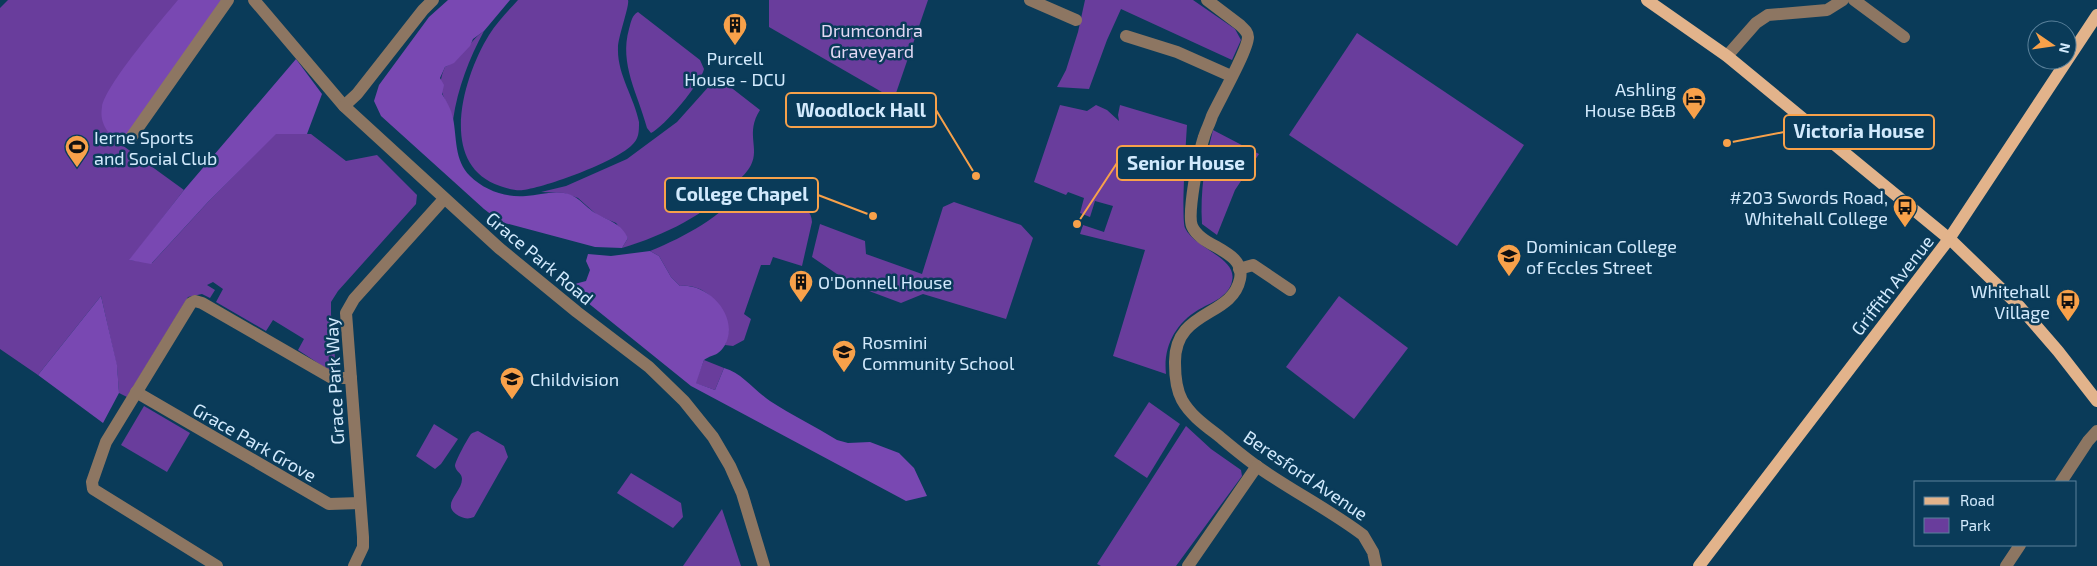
<svg xmlns="http://www.w3.org/2000/svg" width="2097" height="566" font-family="'Exo 2',sans-serif">
  <rect width="100%" height="100%" fill="#0a3b59"/>
  <g fill="#693d9c">
    <path d="M 8,0 L 222,0 L 122,145 L 184,190 L 130,260 L 152,263 L 208,202 L 276,133 L 311,134 L 346,161 L 377,155 L 417,195 L 416,204 L 338,291 L 331,302 L 331,314 L 336,369 L 327,369 L 298,350 L 304,339 L 273,320 L 266,331 L 216,302 L 223,289 L 213,282 L 207,285 L 215,290 L 210,298 L 202,294 L 188,297 L 127,397 L 119,393 L 117,367 L 101,296 L 38,375 L 0,349 L 0,8 Z"/>
    <path d="M 518,0 L 628,0 C 630,5 618,37 618,48 C 617,74 634,97 639,122 C 639,132 639,139 631,146 C 614,162 547,187 523,190 C 516,191 506,188 500,186 C 437,165 463,77 489,35 C 497,22 508,11 518,0 Z"/>
    <path d="M 769,0 L 928,0 L 894,99 L 769,27 Z"/>
    <path d="M 1085,0 L 1193,0 L 1235,29 L 1241,40 L 1232,60 L 1121,9 L 1107,40 L 1089,89 L 1057,87 L 1066,70 L 1078,32 Z"/>
    <path d="M 638,12 L 700,60 L 704,69 C 701,83 664,127 651,133 L 647,128 C 638,94 619,64 629,29 C 631,22 632,15 638,12 Z"/>
    <path d="M 484,31 C 469,59 458,87 453,120 C 447,97 434,91 445,67 C 462,59 469,41 484,31 Z"/>
    <path d="M 1357,33 L 1524,145 L 1457,246 L 1289,135 Z"/>
    <path d="M 724,82 L 760,110 C 745,133 760,148 751,165 C 748,171 742,177 737,182 C 706,215 665,235 622,248 L 628,238 L 616,223 L 597,215 L 578,198 L 564,193 L 541,192 L 566,186 L 627,159 L 677,122 L 711,84 Z"/>
    <path d="M 1060,105 L 1087,111 L 1096,105 L 1107,110 L 1119,121 L 1118,115 L 1120,105 L 1187,125 C 1186,141 1181,219 1185,228 C 1194,248 1238,258 1232,281 C 1229,297 1210,303 1198,310 C 1175,324 1163,347 1166,374 L 1113,356 L 1145,250 L 1080,234 L 1083,225 L 1104,232 L 1113,206 L 1095,201 L 1090,217 L 1080,213 L 1084,198 L 1068,192 L 1066,195 L 1034,182 Z"/>
    <path d="M 1213,130 L 1259,154 L 1235,190 L 1217,235 L 1202,224 C 1200,191 1205,161 1213,130 Z"/>
    <path d="M 752,185 C 769,187 812,200 812,222 L 802,266 L 773,257 L 770,265 L 761,265 L 744,314 L 751,319 L 744,340 L 733,346 L 725,345 C 726,340 729,335 728,330 C 725,307 706,283 680,286 L 671,277 L 659,256 L 650,251 C 687,236 720,217 747,187 Z"/>
    <path d="M 954,202 L 1021,225 L 1033,238 L 1006,319 L 923,294 L 901,303 L 853,285 L 812,257 L 820,224 L 865,241 L 866,254 L 922,274 L 943,207 Z"/>
    <path d="M 1339,296 L 1408,348 L 1354,419 L 1286,367 Z"/>
    <path d="M 704,360 L 724,368 L 715,390 L 695,383 Z"/>
    <path d="M 1149,402 L 1180,424 L 1147,478 L 1114,456 Z"/>
    <path d="M 144,406 L 190,433 L 167,472 L 121,445 Z"/>
    <path d="M 434,424 L 458,439 L 441,464 L 435,469 L 416,456 Z"/>
    <path d="M 1186,426 L 1211,449 L 1241,470 L 1242,476 L 1176,566 L 1101,566 L 1097,564 Z"/>
    <path d="M 478,431 L 504,446 L 508,457 L 474,517 C 469,519 465,519 459,516 C 439,505 462,493 462,479 C 462,473 456,472 455,466 C 455,461 468,438 471,434 C 474,432 475,432 478,431 Z"/>
    <path d="M 631,473 L 681,503 L 683,517 L 673,528 L 617,493 Z"/>
    <path d="M 722,509 L 741,566 L 683,566 Z"/>
  </g>
  <g fill="#7948b2">
    <path d="M 178,0 L 222,0 L 122,146 C 109,134 99,125 102,107 C 104,87 163,18 178,0 Z"/>
    <path d="M 448,0 L 510,0 L 484,31 L 473,39 L 470,46 L 454,63 L 445,67 L 440,78 L 444,85 L 442,94 C 447,102 451,109 453,118 C 457,138 454,160 470,176 C 484,190 506,198 526,196 C 538,195 551,191 564,193 C 579,195 586,209 599,215 C 612,222 621,224 628,238 L 622,248 L 595,247 L 501,222 L 484,209 L 381,116 L 374,101 L 379,85 L 429,17 Z"/>
    <path d="M 296,59 L 322,94 L 307,134 L 276,134 L 208,202 L 151,264 L 129,260 L 184,190 Z"/>
    <path d="M 650,251 L 659,256 L 671,277 L 680,286 C 709,283 740,317 725,345 C 718,357 712,354 704,360 L 696,383 L 715,390 L 724,368 C 742,373 754,390 770,401 C 791,415 815,426 837,440 L 848,443 L 870,442 L 899,453 L 914,468 L 927,496 L 906,501 L 691,386 L 567,286 L 586,281 L 590,270 L 586,261 L 588,254 L 611,256 Z"/>
    <path d="M 101,296 L 117,365 L 119,393 L 103,423 L 38,375 Z"/>
  </g>
  <g fill="none" stroke-linecap="round" stroke-linejoin="round">
    <g stroke="#8d7662" stroke-width="12">
      <path d="M 254,0 L 344,106 L 499,248 L 577,312 L 649,367 L 684,401 L 713,437 L 730,466 L 742,493 L 764,566"/>
      <path d="M 1030,0 L 1076,20"/>
      <path d="M 1207,0 L 1240,25 C 1244,29 1248,32 1248,37 C 1248,50 1219,101 1212,116 C 1210,123 1206,130 1204,137 C 1199,152 1187,214 1192,226 C 1201,248 1246,250 1240,279 C 1232,318 1174,309 1175,363 C 1175,376 1176,389 1182,400 C 1191,416 1206,426 1220,437 C 1232,447 1245,458 1258,467 C 1292,491 1330,510 1363,535 L 1373,552 L 1376,566"/>
      <path d="M 1854,0 L 1904,37"/>
      <path d="M 1126,36 L 1177,52 L 1231,76"/>
      <path d="M 1727,56 L 1756,23 L 1768,15 L 1827,10 L 1843,0"/>
      <path d="M 344,106 L 357,94 L 423,10 L 433,0"/>
      <path d="M 130,139 L 228,0"/>
      <path d="M 1239,269 L 1253,265 L 1290,290"/>
      <path d="M 136,392 L 329,504 L 360,503"/>
      <path d="M 2061,482 L 2088,441 L 2097,431"/>
      <path d="M 217,566 L 93,489 L 92,482 L 106,442 L 191,303 L 195,301 L 202,303 L 332,378 L 351,378"/>
      <path d="M 354,566 L 363,547 L 363,537 L 346,313 L 354,299 L 444,199"/>
      <path d="M 1188,566 L 1257,466"/>
      <path d="M 2006,566 L 2020,545"/>
    </g>
    <g stroke="#e2b38b" stroke-width="12">
      <path d="M 1647,0 L 1727,56 L 1953,242 L 2019,306 L 2058,351 L 2097,401"/>
      <path d="M 1699,566 L 1949,239 L 2097,15"/>
    </g>
  </g>
  <defs>
    <symbol id="building-pin" viewBox="-11 -11 22 30"><path d="M0 17L-7.5 6A9.5 9.5 0 1 1 7.5 6Z" fill="#f8a14a" stroke="#0a3b59"/><path d="M-4-6H4V6H1V3H-1V6H-4ZM-2.5-4.3h1.7v1.8h-1.7ZM.8-4.3h1.7v1.8H.8ZM-2.5-1h1.7V.8h-1.7ZM.8-1h1.7V.8H.8Z" fill="#111"/></symbol>
    <symbol id="hotel-pin" viewBox="-11 -11 22 30"><path d="M0 17L-7.5 6A9.5 9.5 0 1 1 7.5 6Z" fill="#f8a14a" stroke="#0a3b59"/><path d="M-6-4.5h1.5V1H6V5H4.5V3h-9V5H-6ZM-4 0a1.8 1.8 0 1 1 3.6 0ZM.5 0V-2.5h3Q6-2.5 6 0Z" fill="#111"/></symbol>
    <symbol id="stadium-pin" viewBox="-11 -11 22 30"><path d="M0 17L-7.5 6A9.5 9.5 0 1 1 7.5 6Z" fill="#f8a14a" stroke="#0a3b59"/><path d="M0-5a6.5 5 0 1 0 0 10a6.5 5 0 1 0 0-10ZM-3.5-1.8h7v3.6h-7Z" fill="#111"/></symbol>
    <symbol id="bus-pin" viewBox="-11 -11 22 30"><path d="M0 17L-7.5 6A9.5 9.5 0 1 1 7.5 6Z" fill="#f8a14a" stroke="#0a3b59"/><path d="M-5-6H5V4H4V6H2V4H-2V6H-4V4H-5ZM-3.5-4V0h7V-4ZM-3.5 1.2v1.5H-2V1.2ZM2 1.2v1.5H3.5V1.2Z" fill="#111"/></symbol>
    <symbol id="school-pin" viewBox="-11 -11 22 30"><path d="M0 17L-7.5 6A9.5 9.5 0 1 1 7.5 6Z" fill="#f8a14a" stroke="#0a3b59"/><path d="M0-5L7-2L0 1L-7-2ZM-4 1L0 2.5L4 1V4Q0 6-4 4Z" fill="#111"/></symbol>
  </defs>
  <g fill-rule="evenodd">
    <use href="#building-pin" x="721" y="11" width="28" height="38"/>
    <use href="#hotel-pin" x="1680" y="85" width="28" height="38"/>
    <use href="#stadium-pin" x="63" y="133" width="28" height="38"/>
    <use href="#bus-pin" x="1891" y="193" width="28" height="38"/>
    <use href="#school-pin" x="1495" y="242" width="28" height="38"/>
    <use href="#building-pin" x="787" y="268" width="28" height="38"/>
    <use href="#bus-pin" x="2054" y="287" width="28" height="38"/>
    <use href="#school-pin" x="830" y="338" width="28" height="38"/>
    <use href="#school-pin" x="498" y="365" width="28" height="38"/>
  </g>
  <g text-anchor="middle" dominant-baseline="central" stroke-width="5" stroke-linejoin="round" paint-order="stroke">
    <g font-size="18" fill="#e3d9f4" stroke="#0a3b59">
      <text x="872" y="30">Drumcondra<tspan x="872" dy="21">Graveyard</tspan></text>
    </g>
    <g font-size="18" fill="#d2eafd" stroke="#0a3b59" text-anchor="start">
      <text x="735" y="58" text-anchor="middle">Purcell<tspan x="735" dy="21">House - DCU</tspan></text>
      <text x="1676" y="89" text-anchor="end">Ashling<tspan x="1676" dy="21">House B&amp;B</tspan></text>
      <text x="94" y="137">Ierne Sports<tspan x="94" dy="21">and Social Club</tspan></text>
      <text x="1888" y="197" text-anchor="end">#203 Swords Road,<tspan x="1888" dy="21">Whitehall College</tspan></text>
      <text x="1526" y="246">Dominican College<tspan x="1526" dy="21">of Eccles Street</tspan></text>
      <text x="818" y="282">O'Donnell House</text>
      <text x="2050" y="291" text-anchor="end">Whitehall<tspan x="2050" dy="21">Village</tspan></text>
      <text x="862" y="342">Rosmini<tspan x="862" dy="21">Community School</tspan></text>
      <text x="530" y="379">Childvision</text>
    </g>
    <g font-size="18" fill="#d2eafd" stroke="#0a3b59">
      <text transform="translate(540 258) rotate(40)">Grace Park Road</text>
      <text transform="translate(1892 285) rotate(-52)">Griffith Avenue</text>
      <text transform="translate(334 381) rotate(-93)">Grace Park Way</text>
      <text transform="translate(255 442) rotate(30)">Grace Park Grove</text>
      <text transform="translate(1306 475) rotate(34)">Beresford Avenue</text>
    </g>
  </g>
  <path fill="none" stroke="#f8a14a" stroke-width="2" d="M976 176L936 110M1727 143L1784 132M1077 224L1117 163M873 216L818 195"/>
  <g fill="#f8a14a" stroke="#0a3b59" stroke-width="2">
    <circle cx="976" cy="176" r="5"/>
    <circle cx="1727" cy="143" r="5"/>
    <circle cx="1077" cy="224" r="5"/>
    <circle cx="873" cy="216" r="5"/>
  </g>
  <g fill="#0a3b59" stroke="#f8a14a" stroke-width="2">
    <rect x="786" y="93" width="150" height="34" rx="5"/>
    <rect x="1784" y="115" width="150" height="34" rx="5"/>
    <rect x="1117" y="146" width="138" height="34" rx="5"/>
    <rect x="665" y="178" width="153" height="34" rx="5"/>
  </g>
  <g font-size="19" text-anchor="middle" font-weight="bold" fill="#d2eafd">
    <text x="861" y="117">Woodlock Hall</text>
    <text x="1859" y="138">Victoria House</text>
    <text x="1186" y="170">Senior House</text>
    <text x="742" y="201">College Chapel</text>
  </g>
  <rect x="1914" y="481" width="162" height="65" fill="#0a3b59" stroke="#5a819b"/>
  <rect x="1924" y="497" width="25" height="8" fill="#e2b38b" stroke="#5a819b"/>
  <text x="1960" y="506" font-size="15" fill="#d2eafd">Road</text>
  <rect x="1924" y="518" width="25" height="15" fill="#693d9c" stroke="#5a819b"/>
  <text x="1960" y="531" font-size="15" fill="#d2eafd">Park</text>
  <g transform="translate(2052 45) rotate(103)"><circle r="24" fill="#0a3b59" stroke="#5a819b"/>
  <path d="M0-4L9 19L0 12L-9 19Z" fill="#f8a14a"/>
  <text y="-8" font-size="14" font-weight="bold" text-anchor="middle" fill="#d2eafd">N</text>
  </g>
</svg>
